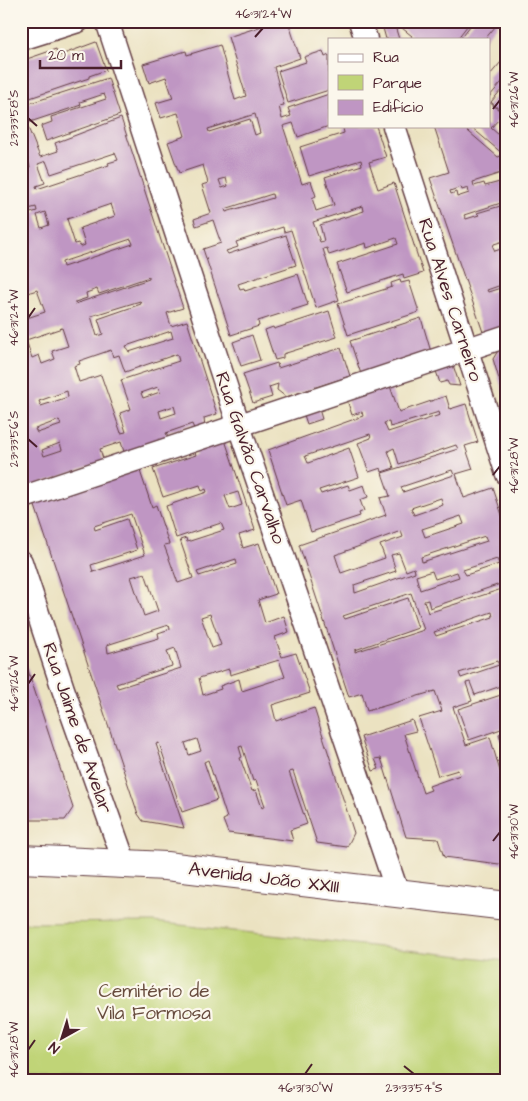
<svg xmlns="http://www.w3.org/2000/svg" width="528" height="1101" font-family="'Architects Daughter',sans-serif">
  <rect width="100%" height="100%" fill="#fbf7ec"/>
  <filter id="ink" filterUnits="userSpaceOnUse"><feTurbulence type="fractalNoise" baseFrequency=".02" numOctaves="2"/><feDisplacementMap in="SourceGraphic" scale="10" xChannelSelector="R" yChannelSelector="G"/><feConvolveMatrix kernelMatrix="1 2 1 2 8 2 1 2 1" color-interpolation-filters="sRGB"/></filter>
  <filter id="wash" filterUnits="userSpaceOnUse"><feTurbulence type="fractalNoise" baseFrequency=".0096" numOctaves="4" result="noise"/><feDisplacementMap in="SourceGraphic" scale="20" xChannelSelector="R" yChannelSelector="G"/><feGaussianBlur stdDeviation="1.12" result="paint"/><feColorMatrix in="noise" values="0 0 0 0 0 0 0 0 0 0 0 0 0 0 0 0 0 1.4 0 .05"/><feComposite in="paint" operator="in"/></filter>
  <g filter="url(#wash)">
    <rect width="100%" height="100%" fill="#ebe2c1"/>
    <path fill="#c0d477" stroke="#857a51" d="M 153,922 L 507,961 L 507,1080 L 21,1080 L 21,923 Z"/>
    <g id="blocks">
      <g fill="#bf96c3" fill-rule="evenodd">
        <path d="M 278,21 L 288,21 L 300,58 L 274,67 L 284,105 L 279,106 L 282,119 L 291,116 L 288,108 L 329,94 L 329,126 L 298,137 L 293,123 L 283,126 L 302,184 L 311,181 L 316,196 L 312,198 L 316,211 L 334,205 L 325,177 L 362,165 L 361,160 L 309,176 L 300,147 L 344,133 L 343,128 L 348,126 L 376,126 L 386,157 L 369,162 L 378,189 L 394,183 L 423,273 L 404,279 L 403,274 L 347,292 L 337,264 L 398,244 L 396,238 L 367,248 L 366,243 L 329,255 L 327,248 L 323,249 L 339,300 L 316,308 L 291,230 L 284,232 L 283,227 L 236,242 L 238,247 L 226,251 L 228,254 L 286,235 L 296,265 L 238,284 L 240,289 L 244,288 L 245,291 L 298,274 L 308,305 L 258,321 L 259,326 L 231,335 L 203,249 L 221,243 L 217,232 L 213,220 L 196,226 L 194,219 L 211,213 L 202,185 L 208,183 L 203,165 L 179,173 L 168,142 L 185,136 L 178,113 L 161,118 L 156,103 L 173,98 L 166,77 L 149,83 L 143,64 L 186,51 L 187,55 L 220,45 L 235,100 L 246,96 L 228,37 ZM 255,114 L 260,133 L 255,135 L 250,119 L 209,132 L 208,129 ZM 226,178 L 228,186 L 222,188 L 219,180 ZM 272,194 L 273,198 L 226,212 L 225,209 ZM 363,206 L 364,211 L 320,225 L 324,241 L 320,242 L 313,222 Z"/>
        <path d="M 381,21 L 395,21 L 394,23 L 399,39 L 386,39 Z"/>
        <path d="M 399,21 L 471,21 L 457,39 L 410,39 L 412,36 L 397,24 Z"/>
        <path d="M 474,21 L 500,21 L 485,39 L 460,39 Z"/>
        <path d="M 96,42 L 106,70 L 89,76 L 89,78 L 21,101 L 21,61 L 56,49 L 58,56 Z"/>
        <path d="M 323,51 L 325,57 L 329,55 L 329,90 L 288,103 L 278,71 L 306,62 L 304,57 Z"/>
        <path d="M 507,55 L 507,76 L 489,97 L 489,76 Z"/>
        <path d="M 108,78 L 120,115 L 46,141 L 41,126 L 52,122 L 51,117 L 106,99 L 104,94 L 80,102 L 81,105 L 21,125 L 21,106 Z"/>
        <path d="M 507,83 L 507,127 L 498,120 L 491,128 L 507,142 L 507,171 L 473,182 L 474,186 L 484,183 L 485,186 L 507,180 L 507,201 L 464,215 L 466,219 L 479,215 L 477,213 L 507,204 L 507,240 L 494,244 L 493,247 L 495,251 L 507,247 L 507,283 L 487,290 L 488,292 L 507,286 L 507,328 L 484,335 L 430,178 L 449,172 L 434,126 L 462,126 L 498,157 L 504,155 L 470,126 L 489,126 L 489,102 L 503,113 L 491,102 ZM 461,187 L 462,190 L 468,188 L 469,193 L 457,197 L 456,192 L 451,194 L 450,191 Z"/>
        <path d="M 121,118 L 183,308 L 167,313 L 171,326 L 187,321 L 217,414 L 204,418 L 205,428 L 195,431 L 192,424 L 166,433 L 169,440 L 125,455 L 121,442 L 100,449 L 104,462 L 29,487 L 21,463 L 21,320 L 45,312 L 37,290 L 21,295 L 21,220 L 28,218 L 27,214 L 37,211 L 36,207 L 21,211 L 21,169 L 30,167 L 24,148 L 21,149 L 21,127 L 27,125 L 40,157 L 58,151 L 55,143 ZM 115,153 L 118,160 L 108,163 L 109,165 L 37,189 L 36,186 L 45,183 L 38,164 L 46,161 L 51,174 ZM 111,204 L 115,216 L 80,228 L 85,245 L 80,247 L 78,243 L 75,244 L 67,219 ZM 45,212 L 49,225 L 41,228 L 37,215 ZM 131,239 L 133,244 L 63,267 L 62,262 ZM 149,277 L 149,279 L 75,304 L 75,302 L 87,298 L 86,293 L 97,289 L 99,294 ZM 140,301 L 141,304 L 98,319 L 103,334 L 97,336 L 91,316 ZM 62,328 L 68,346 L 52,351 L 55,359 L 42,364 L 39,355 L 32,358 L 26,340 ZM 171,331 L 173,338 L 129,352 L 126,346 ZM 111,350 L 113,357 L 119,355 L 125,372 L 177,354 L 179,361 L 121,380 L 131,409 L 120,413 L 126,432 L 121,433 L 101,375 L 79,382 L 74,366 L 80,364 L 79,361 ZM 158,387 L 160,392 L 143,398 L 141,393 ZM 67,391 L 68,397 L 41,406 L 39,401 ZM 174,406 L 176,413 L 161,418 L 159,411 ZM 59,420 L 61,425 L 37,433 L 35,429 ZM 60,443 L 62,450 L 44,456 L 42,450 Z"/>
        <path d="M 400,280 L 401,283 L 409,281 L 419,312 L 348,335 L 338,304 L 392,287 L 391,283 Z"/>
        <path d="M 329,311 L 337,337 L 283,354 L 283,358 L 275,360 L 265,330 L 273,327 L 274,329 Z"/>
        <path d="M 421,318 L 431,352 L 361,374 L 350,341 Z"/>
        <path d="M 252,335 L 260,360 L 241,366 L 233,342 Z"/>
        <path d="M 507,347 L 507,402 L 506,402 L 493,359 L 499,349 Z"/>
        <path d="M 341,348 L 350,376 L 286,397 L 277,390 L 278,384 L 269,387 L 272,397 L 253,403 L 243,374 L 277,363 L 278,368 Z"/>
        <path d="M 453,365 L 460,386 L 449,385 L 447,381 L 440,383 L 436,371 Z"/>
        <path d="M 390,386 L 399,412 L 446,396 L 450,409 L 466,404 L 478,442 L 465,446 L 473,469 L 456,474 L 464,498 L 493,488 L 507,530 L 507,657 L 504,658 L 507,663 L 507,684 L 475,695 L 470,682 L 466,683 L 472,701 L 453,707 L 466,745 L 490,737 L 502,778 L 507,776 L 507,865 L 444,857 L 438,839 L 406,837 L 381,758 L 375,759 L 379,769 L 373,771 L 361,737 L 412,720 L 416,731 L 404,734 L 423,793 L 431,790 L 429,786 L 460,775 L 458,770 L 438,776 L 419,718 L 442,711 L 435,691 L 367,711 L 362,693 L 349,697 L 299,545 L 386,515 L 380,498 L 390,496 L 382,473 L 458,449 L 456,445 L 399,464 L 394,448 L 388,451 L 394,468 L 382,472 L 381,468 L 369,472 L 358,443 L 371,438 L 370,434 L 305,456 L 308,463 L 349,448 L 359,477 L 319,490 L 321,494 L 348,485 L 350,490 L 364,485 L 368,497 L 360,500 L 364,511 L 359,513 L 360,516 L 311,532 L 301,500 L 286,505 L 268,450 L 363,416 L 362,412 L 352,415 L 347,400 ZM 439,412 L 440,415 L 388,432 L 384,423 L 389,422 L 390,427 ZM 452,470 L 454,475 L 403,492 L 401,487 ZM 441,498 L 443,505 L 414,515 L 411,508 ZM 461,516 L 464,524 L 425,537 L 422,529 ZM 401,531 L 403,537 L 380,545 L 385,558 L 341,573 L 335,555 ZM 485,536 L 487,541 L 422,562 L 421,557 ZM 399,553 L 406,571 L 414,568 L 415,572 L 355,593 L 354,585 L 396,571 L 391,555 ZM 497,559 L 499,564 L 466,575 L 463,570 ZM 432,571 L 435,579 L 457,572 L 459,577 L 420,590 L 416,576 ZM 503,583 L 505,588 L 428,613 L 424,601 L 428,600 L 430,608 ZM 411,593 L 424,630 L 355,652 L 355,650 L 418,628 L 408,598 L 345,619 L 343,616 ZM 492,612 L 493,617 L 436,636 L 434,632 ZM 497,661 L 499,665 L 461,678 L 459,673 Z"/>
        <path d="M 319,409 L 322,419 L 307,424 L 304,415 Z"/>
        <path d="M 225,440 L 255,530 L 239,535 L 241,541 L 243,548 L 259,543 L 276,594 L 258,600 L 265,623 L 284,616 L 289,632 L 275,637 L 282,657 L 296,653 L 310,693 L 272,705 L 276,721 L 314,708 L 354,833 L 347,847 L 317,843 L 293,771 L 289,772 L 307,824 L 290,830 L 293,841 L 228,833 L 223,820 L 227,818 L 208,760 L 204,762 L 217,800 L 182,812 L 159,743 L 156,744 L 184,828 L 143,821 L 138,814 L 34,503 L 47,498 L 48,501 L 139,468 L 152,507 L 156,505 L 169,544 L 164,545 L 178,583 L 193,578 L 180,540 L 186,538 L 187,542 L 224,530 L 221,523 L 176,538 L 166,506 L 207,492 L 206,489 L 202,491 L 200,485 L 163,497 L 153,469 L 196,455 L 194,450 ZM 238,492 L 242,505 L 230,509 L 225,496 ZM 131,514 L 145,555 L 93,572 L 91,565 L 137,550 L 127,519 L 95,530 L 94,526 ZM 236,559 L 237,564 L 199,576 L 197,572 ZM 145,573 L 158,611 L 144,616 L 131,577 ZM 210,614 L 221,645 L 212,648 L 201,617 ZM 169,625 L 170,629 L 158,633 L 159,638 L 108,653 L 107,645 ZM 175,648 L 181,668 L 118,688 L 116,684 L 172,666 L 167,651 ZM 279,660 L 285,677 L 242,691 L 239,679 L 220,686 L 221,689 L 203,695 L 199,678 L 229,669 L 230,675 ZM 197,739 L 201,751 L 189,755 L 185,743 ZM 242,746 L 253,781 L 256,780 L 265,806 L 262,808 L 256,790 L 252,791 L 240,758 L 242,757 L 239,747 Z"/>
        <path d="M 21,649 L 73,808 L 65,820 L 21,820 Z"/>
        <path d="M 507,693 L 507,727 L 469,740 L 458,709 Z"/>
        <path d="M 507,731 L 507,757 L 506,757 L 499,734 Z"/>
      </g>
    </g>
  </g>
  <g filter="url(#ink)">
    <use href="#blocks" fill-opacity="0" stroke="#623c42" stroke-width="1"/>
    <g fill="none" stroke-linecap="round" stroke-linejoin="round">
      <defs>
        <g id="street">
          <path d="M 107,21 L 239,426 L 398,894"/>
          <path d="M 360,21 L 366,39"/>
          <path d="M 21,39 L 78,21"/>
          <path d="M 394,126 L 507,474"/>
          <path d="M 21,498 L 507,336"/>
          <path d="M 21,562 L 63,689 L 125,864"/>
        </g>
        <path id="primary" d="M 21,859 L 166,866 L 507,906"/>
      </defs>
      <use href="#street" stroke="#623c42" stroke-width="25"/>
      <use href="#primary" stroke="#623c42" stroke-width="30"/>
      <use href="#street" stroke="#fff" stroke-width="22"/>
      <use href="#primary" stroke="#fff" stroke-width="28"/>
    </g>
  </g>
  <path fill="none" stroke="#4a1f2b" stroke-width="2" d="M 255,37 L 263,28M 493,109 L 500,100M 28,118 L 37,126M 28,318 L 35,308M 28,439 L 37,447M 493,475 L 500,466M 28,684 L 35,674M 493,841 L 500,832M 28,1050 L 35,1040M 404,1066 L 414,1074M 305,1074 L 312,1064"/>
  <g text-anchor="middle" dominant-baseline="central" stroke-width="4.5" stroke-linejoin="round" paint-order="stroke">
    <g font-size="19" fill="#4a1f2b" stroke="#fbf7ec">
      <text transform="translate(450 300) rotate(72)">Rua Alves Carneiro</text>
      <text transform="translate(250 458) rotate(71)">Rua Galvão Carvalho</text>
      <text transform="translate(77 728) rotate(71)">Rua Jaime de Avelar</text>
      <text transform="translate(264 878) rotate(7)">Avenida João XXIII</text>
    </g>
    <g font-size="19" fill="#684c3e" stroke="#fbf7ec">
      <text x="154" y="991">Cemitério de<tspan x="154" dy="22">Vila Formosa</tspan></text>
    </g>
  </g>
  <rect width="528" height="1101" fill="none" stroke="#fbf7ec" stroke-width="55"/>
  <rect x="328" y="38" width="162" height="90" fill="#fbf7ec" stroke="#b4a19f"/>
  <rect x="338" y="54" width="25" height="8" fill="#ffffff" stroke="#b4a19f"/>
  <text x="373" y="62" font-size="15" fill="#4a1f2b">Rua</text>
  <rect x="338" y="75" width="25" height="15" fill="#c0d477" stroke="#b4a19f"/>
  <text x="373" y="88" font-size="15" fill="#4a1f2b">Parque</text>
  <rect x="338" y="100" width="25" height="15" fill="#bf96c3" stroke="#b4a19f"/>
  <text x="373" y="112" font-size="15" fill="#4a1f2b">Edifício</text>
  <g transform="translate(62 1038) rotate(219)" stroke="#fbf7ec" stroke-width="4" paint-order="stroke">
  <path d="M0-4L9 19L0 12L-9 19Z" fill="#4a1f2b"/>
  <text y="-8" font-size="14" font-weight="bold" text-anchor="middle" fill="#4a1f2b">N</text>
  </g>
  <path d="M40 60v8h81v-8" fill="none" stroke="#4a1f2b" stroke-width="2.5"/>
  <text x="48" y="60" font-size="15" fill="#4a1f2b" stroke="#fbf7ec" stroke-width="4" paint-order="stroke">20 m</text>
  <rect x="28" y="28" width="472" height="1046" fill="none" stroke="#4a1f2b" stroke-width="2"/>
  <g font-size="12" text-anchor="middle" fill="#4a1f2b">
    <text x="263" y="18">46°31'24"W</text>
    <text transform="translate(514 100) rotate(-90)" y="4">46°31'26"W</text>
    <text transform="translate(14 118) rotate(-90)" y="4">23°33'58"S</text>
    <text transform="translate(14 318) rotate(-90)" y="4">46°31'24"W</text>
    <text transform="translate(14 439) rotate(-90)" y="4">23°33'56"S</text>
    <text transform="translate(514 466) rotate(-90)" y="4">46°31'28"W</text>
    <text transform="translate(14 684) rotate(-90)" y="4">46°31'26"W</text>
    <text transform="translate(514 832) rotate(-90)" y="4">46°31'30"W</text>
    <text transform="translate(14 1050) rotate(-90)" y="4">46°31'28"W</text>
    <text x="305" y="1092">46°31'30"W</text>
    <text x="414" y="1092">23°33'54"S</text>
  </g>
</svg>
